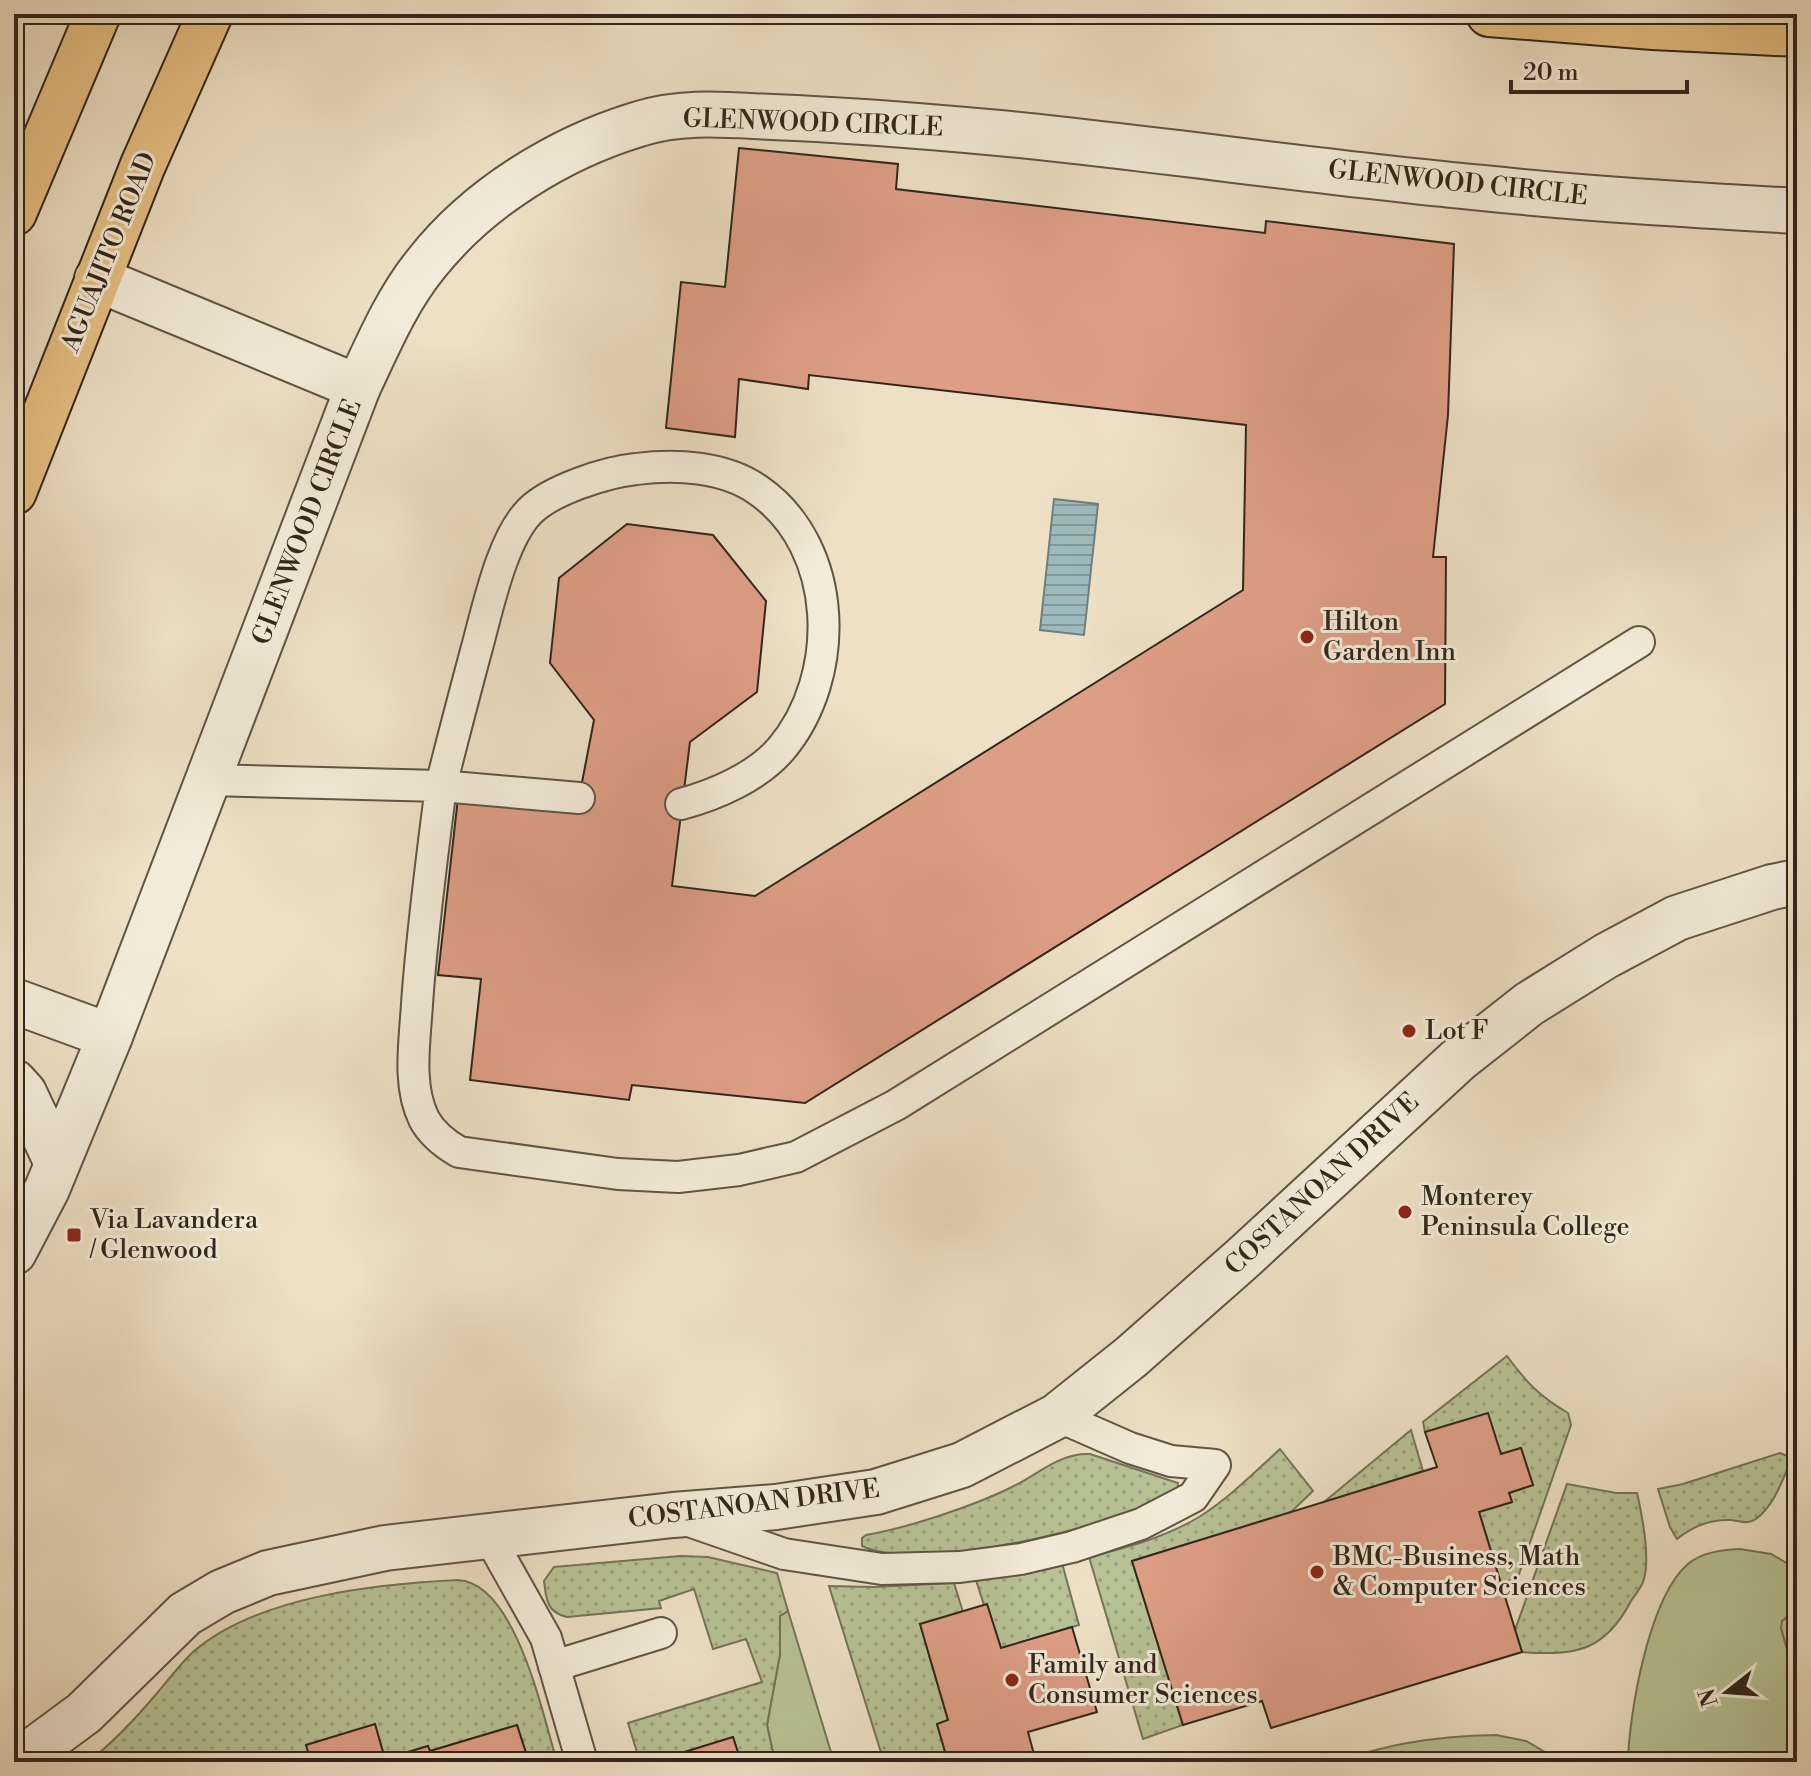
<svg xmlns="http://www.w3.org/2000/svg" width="1811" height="1776" font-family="'Libre Bodoni',serif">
  <defs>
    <pattern id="park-dots" width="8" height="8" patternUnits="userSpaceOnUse" patternTransform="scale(2)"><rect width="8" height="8" fill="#b7c295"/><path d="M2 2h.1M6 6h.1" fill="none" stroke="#959d79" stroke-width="1.8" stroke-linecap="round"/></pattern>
    <pattern id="water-rules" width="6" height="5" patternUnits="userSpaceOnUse" patternTransform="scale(2)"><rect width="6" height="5" fill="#9ebabf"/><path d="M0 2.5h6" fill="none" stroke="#81979a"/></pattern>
  </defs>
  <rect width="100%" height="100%" fill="#ede0c4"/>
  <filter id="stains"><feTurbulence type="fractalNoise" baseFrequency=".0025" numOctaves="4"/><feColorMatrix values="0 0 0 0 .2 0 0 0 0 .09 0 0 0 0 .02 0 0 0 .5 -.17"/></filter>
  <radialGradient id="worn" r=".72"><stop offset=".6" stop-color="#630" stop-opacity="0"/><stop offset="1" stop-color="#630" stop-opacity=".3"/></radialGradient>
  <g fill="#b7c295" stroke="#747458" stroke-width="2">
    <path d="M 1740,1549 L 1771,1554 L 1797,1569 L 1797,1610 L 1787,1616 L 1781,1628 L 1797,1684 L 1797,1762 L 1628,1762 C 1629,1713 1649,1597 1688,1564 C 1702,1552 1722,1550 1740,1549 Z"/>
    <path d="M 788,1611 L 834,1762 L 775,1762 L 767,1725 L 780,1654 L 780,1616 Z"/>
    <path d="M 1496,1735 L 1526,1741 L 1562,1762 L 1339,1762 C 1389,1742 1442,1736 1496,1735 Z"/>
  </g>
  <g fill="url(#park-dots)" stroke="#747458" stroke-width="2">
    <path d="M 1507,1356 C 1527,1383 1539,1396 1568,1413 L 1571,1425 L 1518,1577 L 1501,1584 L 1479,1512 L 1512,1502 L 1509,1493 L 1533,1485 L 1521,1448 L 1501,1454 L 1425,1432 L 1423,1422 Z"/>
    <path d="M 1411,1430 L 1423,1471 L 1324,1502 Z"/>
    <path d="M 1280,1449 L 1313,1491 L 1291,1512 L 1132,1561 L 1183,1725 L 1143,1739 L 1089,1557 C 1126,1548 1166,1537 1199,1517 C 1229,1498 1254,1473 1280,1449 Z"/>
    <path d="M 1780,1453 L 1792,1458 C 1783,1478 1775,1505 1756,1519 C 1748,1525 1740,1521 1731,1520 C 1711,1519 1692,1527 1677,1539 L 1670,1527 L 1658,1489 L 1683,1484 Z"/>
    <path d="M 1090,1454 L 1178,1483 L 1178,1490 C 1125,1525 919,1574 862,1546 L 862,1538 L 866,1535 C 907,1528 974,1506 1012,1487 C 1037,1475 1061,1452 1090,1454 Z"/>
    <path d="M 1567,1484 L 1616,1493 L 1637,1493 C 1642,1515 1650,1557 1644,1579 C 1642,1587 1635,1595 1631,1601 C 1605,1651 1576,1656 1522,1652 L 1515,1630 Z"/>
    <path d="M 680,1556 L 708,1557 L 777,1573 L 788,1611 L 780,1616 L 780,1654 L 767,1725 L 775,1762 L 741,1762 L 733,1737 L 652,1762 L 640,1762 L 628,1723 L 762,1682 L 746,1639 L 713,1649 L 694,1589 L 659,1601 L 661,1608 L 567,1617 C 547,1613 546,1599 544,1581 L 554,1567 Z"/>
    <path d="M 1062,1563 L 1079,1625 L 1001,1648 L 987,1605 L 984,1605 L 976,1580 L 1009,1576 Z"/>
    <path d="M 458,1580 C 516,1583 543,1716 557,1762 L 529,1762 L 517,1725 L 430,1751 L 428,1746 L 385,1759 L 375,1725 L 307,1745 L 311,1762 L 88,1762 C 114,1742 137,1717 158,1692 C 169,1679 181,1663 194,1651 C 259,1596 376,1584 458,1580 Z"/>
    <path d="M 954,1583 L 963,1612 L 920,1624 L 948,1720 L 937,1724 L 948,1762 L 884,1762 L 829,1586 L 874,1587 Z"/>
    <path d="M 1797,1610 L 1797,1684 L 1781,1628 L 1782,1621 Z"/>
  </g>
  <path fill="url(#water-rules)" stroke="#727e7d" stroke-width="2" d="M 1054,499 L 1098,504 L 1084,635 L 1040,630 Z"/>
  <g fill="#de9e86" stroke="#31251b" stroke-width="2">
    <path d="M 739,148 L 898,164 L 896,189 L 1265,233 L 1266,221 L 1454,244 L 1448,415 L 1433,557 L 1446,557 L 1445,704 L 805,1103 L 632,1085 L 629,1100 L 470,1080 L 481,979 L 438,975 L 458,798 L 579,798 L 594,720 L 550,663 L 559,578 L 627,524 L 713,535 L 766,601 L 757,692 L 690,742 L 672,886 L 755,896 L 1243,590 L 1246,425 L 809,375 L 808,389 L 739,379 L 735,437 L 666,428 L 681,282 L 725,287 Z"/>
    <path d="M 1488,1413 L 1501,1454 L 1521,1448 L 1533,1485 L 1509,1493 L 1512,1502 L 1479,1512 L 1522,1652 L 1271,1728 L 1262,1701 L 1183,1725 L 1132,1561 L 1437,1467 L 1425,1432 Z"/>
    <path d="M 987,1604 L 1001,1648 L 1072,1627 L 1097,1712 L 1028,1732 L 1036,1762 L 948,1762 L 937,1724 L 948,1720 L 920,1624 Z"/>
    <path d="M 375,1724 L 385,1759 L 428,1746 L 430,1751 L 517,1725 L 529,1762 L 311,1762 L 306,1745 Z"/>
    <path d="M 733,1737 L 741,1762 L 652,1762 Z"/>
  </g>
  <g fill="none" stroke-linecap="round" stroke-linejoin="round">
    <defs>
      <g id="service">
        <path d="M 209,780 L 441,786 C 432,858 422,931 417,1004 C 415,1040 407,1085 424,1119 C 432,1134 445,1144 459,1152 L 618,1174 L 678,1177 L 739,1170 L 796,1157 L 896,1105 L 1639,642"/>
        <path d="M 579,798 L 441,786 C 452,741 464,696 476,651 C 487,612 501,540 530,511 C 551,490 606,472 636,469 C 675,464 724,466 758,490 C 840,547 842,677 781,749 C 757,777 715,795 681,804"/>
        <path d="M 686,1520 L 784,1554 L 882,1569 L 960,1567 L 1021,1559 L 1072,1547 L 1141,1524 L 1193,1497 L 1215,1465 L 1171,1461 L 1130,1448 L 1057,1416"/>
        <path d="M 488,1535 L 546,1638 L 582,1762"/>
        <path d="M 554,1666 L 661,1633"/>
      </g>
      <g id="minor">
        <path d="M 97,279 L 358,387"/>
        <path d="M 14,1001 L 110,1036"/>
        <path d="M 14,1082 L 24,1093 L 57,1163"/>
        <path d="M 14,1252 L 47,1189 L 110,1036 L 358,387 C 378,345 396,301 426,264 C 478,198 559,148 639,124 C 682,110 728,115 772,117 C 848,120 923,126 999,133 C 1161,149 1322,173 1483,188 C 1588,199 1692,205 1797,211"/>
        <path d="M 14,1761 L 27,1755 L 84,1713 L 185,1614 L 222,1592 L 268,1573 L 385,1548 L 673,1515 L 776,1507 L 876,1492 L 962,1465 L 1057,1416 L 1131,1357 L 1242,1259 L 1458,1060 L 1529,1004 L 1606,956 L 1677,918 L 1772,887 L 1797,882"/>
      </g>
      <g id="primary">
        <path d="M 14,213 L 98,14"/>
        <path d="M 14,492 L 143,165 L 210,14"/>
      </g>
      <path id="motorway" d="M 1489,14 L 1653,27 L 1797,34"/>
    </defs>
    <use href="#service" stroke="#605445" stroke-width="34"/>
    <use href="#minor" stroke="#605445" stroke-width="48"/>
    <use href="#primary" stroke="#31251b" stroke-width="48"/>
    <use href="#motorway" stroke="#31251b" stroke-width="48"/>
    <use href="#service" stroke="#f3ebd9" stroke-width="30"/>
    <use href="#minor" stroke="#f3ebd9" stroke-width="44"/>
    <use href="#primary" stroke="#e6c082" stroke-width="44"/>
    <use href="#motorway" stroke="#e6c082" stroke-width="44"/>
  </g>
  <g fill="#8f2418" stroke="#f3ebd9" stroke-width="3">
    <circle cx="1307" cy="637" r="8"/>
    <circle cx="1409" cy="1031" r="8"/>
    <circle cx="1405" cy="1212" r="8"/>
    <rect x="66" y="1227" width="16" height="16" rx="4"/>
    <circle cx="1317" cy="1572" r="8"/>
    <circle cx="1012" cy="1680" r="8"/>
  </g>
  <g text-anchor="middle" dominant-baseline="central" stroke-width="6" stroke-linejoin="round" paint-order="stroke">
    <g font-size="26" fill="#31251b" stroke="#f3ebd9">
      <text transform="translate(813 123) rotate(2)">GLENWOOD CIRCLE</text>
      <text transform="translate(1458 183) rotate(6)">GLENWOOD CIRCLE</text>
      <text transform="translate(109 252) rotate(-68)">AGUAJITO ROAD</text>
      <text transform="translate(307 522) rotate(-69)">GLENWOOD CIRCLE</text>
      <text transform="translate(1322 1184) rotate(-43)">COSTANOAN DRIVE</text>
      <text transform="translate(754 1504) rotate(-7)">COSTANOAN DRIVE</text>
    </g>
    <g font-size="26" fill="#31251b" stroke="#f3ebd9" text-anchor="start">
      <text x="1323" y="622">Hilton<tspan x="1323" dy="30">Garden Inn</tspan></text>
      <text x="1425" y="1031">Lot F</text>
      <text x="1421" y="1197">Monterey<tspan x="1421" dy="30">Peninsula College</tspan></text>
      <text x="90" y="1220">Via Lavandera<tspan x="90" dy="30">/ Glenwood</tspan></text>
      <text x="1333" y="1557">BMC-Business, Math<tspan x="1333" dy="30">&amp; Computer Sciences</tspan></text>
      <text x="1028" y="1665">Family and<tspan x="1028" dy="30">Consumer Sciences</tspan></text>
    </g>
  </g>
  <rect width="1811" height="1776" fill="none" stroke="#ede0c4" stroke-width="48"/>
  <rect x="16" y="16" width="1779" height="1744" fill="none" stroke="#31251b" stroke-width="4"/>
  <rect x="24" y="24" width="1763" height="1728" fill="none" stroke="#31251b" stroke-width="2"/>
  <g transform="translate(1727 1692) rotate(253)" stroke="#f3ebd9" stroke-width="6" paint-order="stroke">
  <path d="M0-6L14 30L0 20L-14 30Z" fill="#31251b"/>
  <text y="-12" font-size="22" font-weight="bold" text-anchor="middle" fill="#31251b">N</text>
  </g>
  <path d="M1511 80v12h176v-12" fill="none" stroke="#31251b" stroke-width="4"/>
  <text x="1523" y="80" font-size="24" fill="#31251b" stroke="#f3ebd9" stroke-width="6" paint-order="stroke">20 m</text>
  <rect width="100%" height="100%" filter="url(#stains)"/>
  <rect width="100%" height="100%" fill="url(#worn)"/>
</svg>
